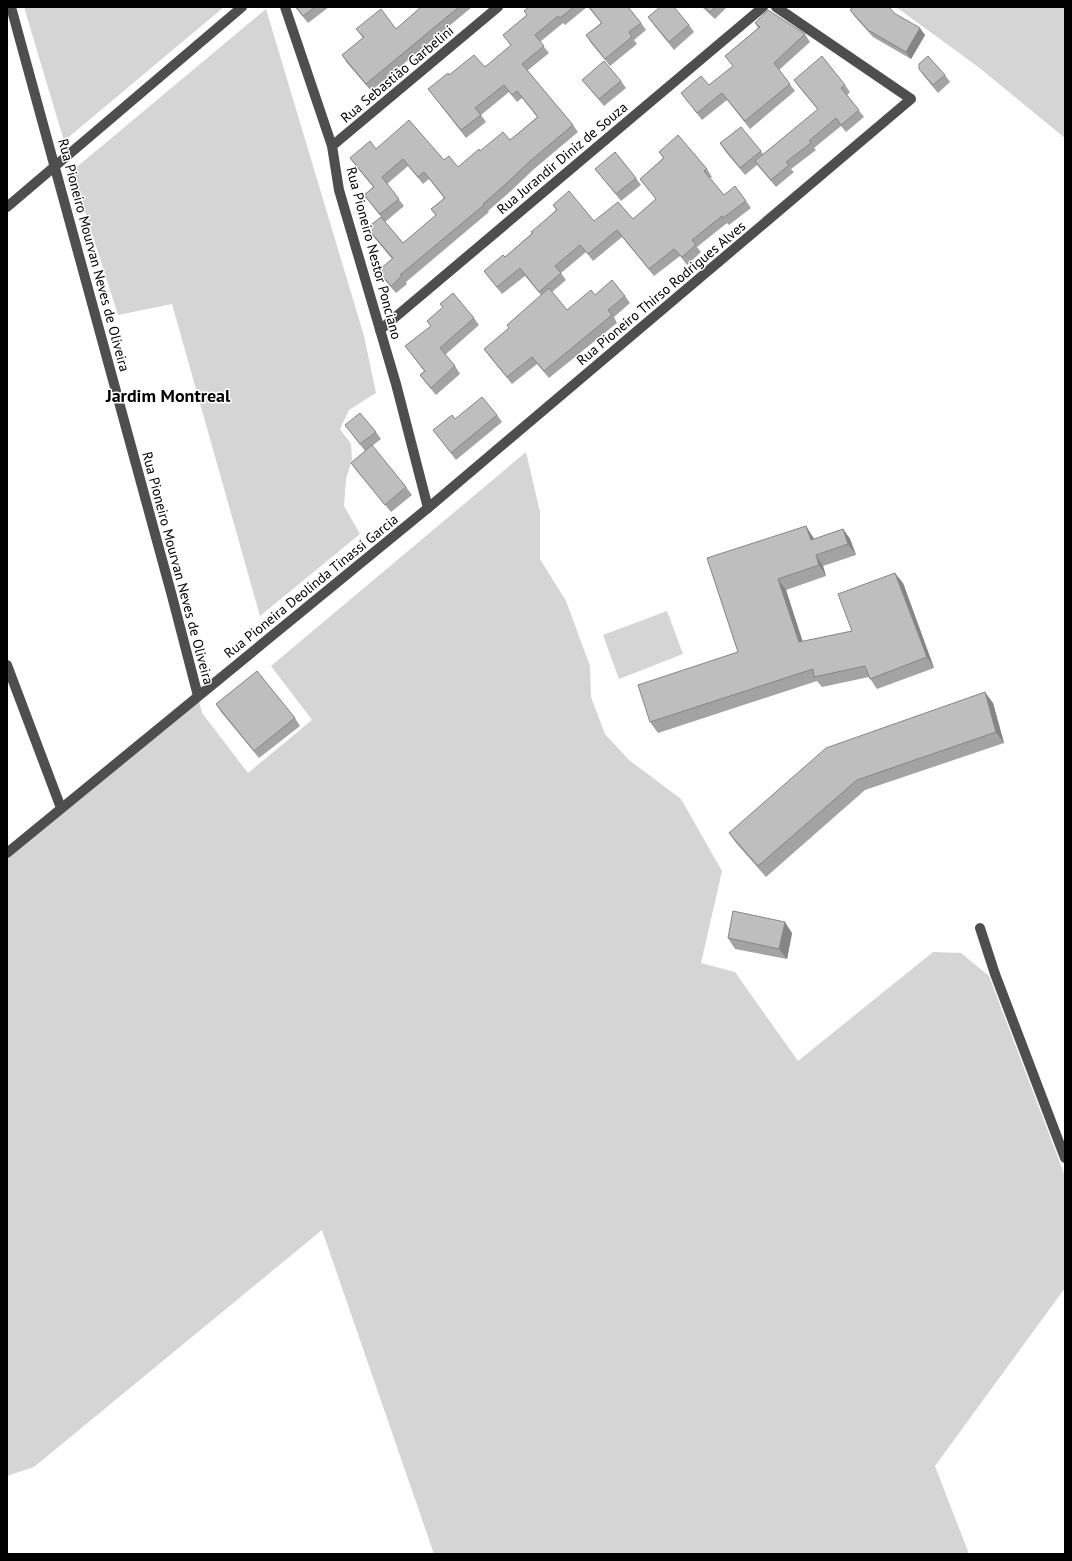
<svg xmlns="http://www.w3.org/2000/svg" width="1072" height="1561" font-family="'PT Sans',sans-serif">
  <rect width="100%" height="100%" fill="#fff"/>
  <g fill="#d5d5d5">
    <path d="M 24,7 L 224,7 L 64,141 Z"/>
    <path d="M 896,7 L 1065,7 L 1065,138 L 977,66 Z"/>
    <path d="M 266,9 L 364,336 L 376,393 L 349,410 L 340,429 L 351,444 L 352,459 L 346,479 L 344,506 L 360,534 L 260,616 L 172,304 L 118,315 L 72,171 Z"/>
    <path d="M 526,452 L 540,512 L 540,559 L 566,601 L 590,666 L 591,697 L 605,734 L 629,760 L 681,799 L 722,871 L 701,963 L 735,972 L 798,1061 L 933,952 L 961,953 L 989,976 L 1065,1176 L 1065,1288 L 935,1466 L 969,1554 L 434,1554 L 322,1230 L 34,1467 L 7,1476 L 7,852 L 198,696 L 202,713 L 248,773 L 312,720 L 271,666 Z"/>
    <path d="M 667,611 L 683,654 L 619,679 L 603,635 Z"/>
  </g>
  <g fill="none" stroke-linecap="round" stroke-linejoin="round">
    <g stroke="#4e4e4e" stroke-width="10">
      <path d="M 11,7 L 172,596 L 198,696"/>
      <path d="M 285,7 L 332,146 L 339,190 L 396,384 L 428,508"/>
      <path d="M 332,146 L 498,7"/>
      <path d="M 7,207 L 242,7"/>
      <path d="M 380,330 L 763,7"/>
      <path d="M 7,665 L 61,808"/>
      <path d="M 7,853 L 428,508 L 911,99 L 776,7"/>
      <path d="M 980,928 L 995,974 L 1065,1158"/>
    </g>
  </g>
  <g fill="#a3a3a3" fill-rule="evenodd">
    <path d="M 295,7 L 329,7 L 308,23 Z"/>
    <path d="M 421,7 L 472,7 L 371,91 L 347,63 L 342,55 L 363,38 L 356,29 L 396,29 Z"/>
    <path d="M 529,7 L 587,7 L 565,25 L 563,23 L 540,42 L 549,53 L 527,71 L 573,125 L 578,132 L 534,169 L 512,190 L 488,211 L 489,212 L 406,282 L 407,284 L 396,293 L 383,278 L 378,271 L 392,259 L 372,235 L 367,228 L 381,217 L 364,195 L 373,187 L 355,165 L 350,158 L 376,149 L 444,160 L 458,167 L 480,151 L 510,140 L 537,117 L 522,98 L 517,102 L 509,92 L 481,115 L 486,122 L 466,138 L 428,89 L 449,75 L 485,67 L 511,46 L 503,35 L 527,15 L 524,11 ZM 408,166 L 423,184 L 429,179 L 444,198 L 431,209 L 436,216 L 403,243 L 385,222 L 404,206 L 387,184 Z"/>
    <path d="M 588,7 L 628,7 L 641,23 L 646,30 L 634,40 L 637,44 L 610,66 L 591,43 L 586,35 L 601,23 Z"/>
    <path d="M 702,7 L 725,7 L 726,8 L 715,19 Z"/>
    <path d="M 850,10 L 894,13 L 925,35 L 911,59 L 873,37 L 855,17 Z"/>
    <path d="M 648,17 L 689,25 L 694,32 L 674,50 L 653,24 Z"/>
    <path d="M 755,23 L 805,34 L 810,42 L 779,70 L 795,91 L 750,129 L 727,100 L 702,120 L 681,93 L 709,85 L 733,66 L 725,56 L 758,28 Z"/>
    <path d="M 919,69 L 945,75 L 950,82 L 938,93 L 924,76 Z"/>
    <path d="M 582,80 L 621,81 L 626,88 L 604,106 L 588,87 Z"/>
    <path d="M 794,80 L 845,85 L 850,92 L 847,95 L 864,117 L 846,132 L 841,126 L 814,148 L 816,150 L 791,169 L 794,172 L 776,187 L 757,165 L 745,175 L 725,151 L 720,143 L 761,151 L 763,154 L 818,110 L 799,87 Z"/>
    <path d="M 659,152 L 707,169 L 712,177 L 710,178 L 724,195 L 746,201 L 751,208 L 729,225 L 727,223 L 697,247 L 701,252 L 687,265 L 680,256 L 654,276 L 622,237 L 593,261 L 586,252 L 561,273 L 566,280 L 552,292 L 567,310 L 595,295 L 625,296 L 630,303 L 614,317 L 617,323 L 549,378 L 537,364 L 512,384 L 489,356 L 484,349 L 509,328 L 541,295 L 525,276 L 502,294 L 489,278 L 484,271 L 505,257 L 532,233 L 556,210 L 553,205 L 594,221 L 633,219 L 656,199 L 640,179 L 663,158 Z"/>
    <path d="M 595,169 L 636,178 L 641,185 L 621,201 L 601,176 Z"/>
    <path d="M 440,304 L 474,318 L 479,325 L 445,355 L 455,366 L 460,374 L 436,395 L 425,382 L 420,375 L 424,371 L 405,346 L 431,326 L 427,321 L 443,307 Z"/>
    <path d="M 497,415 L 502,422 L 456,460 L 433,430 L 455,419 Z"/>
    <path d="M 345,425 L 376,432 L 381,439 L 372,446 L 406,487 L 412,495 L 391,512 L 356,470 L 351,463 L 365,451 Z"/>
    <path d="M 843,529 L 850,539 L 856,555 L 823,566 L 826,576 L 786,590 L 803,642 L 852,631 L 903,583 L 934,668 L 877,689 L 869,677 L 822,687 L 817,681 L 658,733 L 650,722 L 738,652 L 707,558 L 813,537 L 814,539 Z"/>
    <path d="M 993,703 L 1004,743 L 865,790 L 766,877 L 736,843 L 729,833 Z"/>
    <path d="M 216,704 L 295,718 L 300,726 L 259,758 L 221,712 Z"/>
    <path d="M 792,933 L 787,959 L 735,949 L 728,938 Z"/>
  </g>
  <g fill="#858585">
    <path d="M 920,28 L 925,35 L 911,59 L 906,52 Z"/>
    <path d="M 806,526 L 813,537 L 818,551 L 811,540 Z"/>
    <path d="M 843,529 L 850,539 L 856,555 L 848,544 Z"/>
    <path d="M 816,555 L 823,566 L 826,576 L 819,565 Z"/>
    <path d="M 895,573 L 903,583 L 934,668 L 927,657 Z"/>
    <path d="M 778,579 L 786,590 L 806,653 L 799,642 Z"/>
    <path d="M 985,692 L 993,703 L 1004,743 L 996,732 Z"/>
    <path d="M 785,922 L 792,933 L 787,959 L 779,949 Z"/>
  </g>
  <g fill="#bebebe" stroke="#858585">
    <path d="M 296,7 L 315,7 L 303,16 Z"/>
    <path d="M 421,7 L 459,7 L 366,84 L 342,55 L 364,37 L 356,29 L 381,9 L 396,29 Z"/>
    <path d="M 529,7 L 574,7 L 560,18 L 558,16 L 535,35 L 544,46 L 522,64 L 573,125 L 529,162 L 507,183 L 483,204 L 484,205 L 400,275 L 402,276 L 391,286 L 378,271 L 393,258 L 367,228 L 381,217 L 403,243 L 436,215 L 431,209 L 445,198 L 424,172 L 418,177 L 403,159 L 382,177 L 399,199 L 380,214 L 364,195 L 374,187 L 350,158 L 370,141 L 376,149 L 409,120 L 444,160 L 449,156 L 458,167 L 479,149 L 480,151 L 503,132 L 510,140 L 538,117 L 517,91 L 512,95 L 504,85 L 475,108 L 481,115 L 461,130 L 428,89 L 448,73 L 449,75 L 474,55 L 485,67 L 511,45 L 503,35 L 527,15 L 524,11 Z"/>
    <path d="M 589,7 L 628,7 L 641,23 L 629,32 L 632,37 L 605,59 L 586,35 L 602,23 Z"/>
    <path d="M 660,7 L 674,7 L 689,25 L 669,42 L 648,17 Z"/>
    <path d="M 705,7 L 715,7 L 710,12 Z"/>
    <path d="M 853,7 L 889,7 L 894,13 L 920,28 L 906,52 L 868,30 L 850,10 Z"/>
    <path d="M 768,10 L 805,34 L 774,63 L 790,84 L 745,121 L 722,93 L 697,113 L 681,93 L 701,76 L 709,85 L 733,66 L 725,56 L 760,27 L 755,23 Z"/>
    <path d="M 822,56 L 845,85 L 841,88 L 859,110 L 841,125 L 836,118 L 809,141 L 811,143 L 786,162 L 789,165 L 771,180 L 755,161 L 818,109 L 794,80 Z"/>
    <path d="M 928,56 L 945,75 L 933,85 L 919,69 L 919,64 Z"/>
    <path d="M 604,61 L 621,81 L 599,99 L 582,80 Z"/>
    <path d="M 741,127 L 761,151 L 740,168 L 720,143 Z"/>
    <path d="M 678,135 L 707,169 L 704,171 L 724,195 L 735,186 L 746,201 L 723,218 L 722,216 L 692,240 L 696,245 L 682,257 L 674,249 L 649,269 L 617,230 L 588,254 L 580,245 L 555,266 L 561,273 L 539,292 L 520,268 L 497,287 L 484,271 L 503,255 L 505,257 L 533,233 L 531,232 L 557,210 L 553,205 L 569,191 L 594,221 L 618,202 L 633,219 L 656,199 L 640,179 L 664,158 L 659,152 Z"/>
    <path d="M 615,152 L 636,178 L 616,194 L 595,169 Z"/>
    <path d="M 612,280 L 625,296 L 608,310 L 612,315 L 544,371 L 532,357 L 507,377 L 484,349 L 509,328 L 507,325 L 549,288 L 567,310 L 591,290 L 595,295 Z"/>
    <path d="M 453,293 L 474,318 L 440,348 L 455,366 L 431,388 L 420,375 L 425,371 L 405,346 L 431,326 L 427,321 L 443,307 L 440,304 Z"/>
    <path d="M 482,397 L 497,415 L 451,453 L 433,430 L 452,415 L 455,419 Z"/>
    <path d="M 360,413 L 376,432 L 360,444 L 345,425 Z"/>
    <path d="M 372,445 L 406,487 L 385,505 L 351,463 Z"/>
    <path d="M 806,526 L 811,540 L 843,529 L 848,544 L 816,555 L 819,565 L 778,579 L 799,642 L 852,631 L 838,594 L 895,573 L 927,657 L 870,679 L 865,666 L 814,677 L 813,669 L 650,722 L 638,685 L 738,652 L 707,558 Z"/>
    <path d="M 257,671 L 295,718 L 254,751 L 216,704 Z"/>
    <path d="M 985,692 L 996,732 L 857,780 L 758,866 L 729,833 L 826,748 Z"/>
    <path d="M 733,911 L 785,922 L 779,949 L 728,938 Z"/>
  </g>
  <g text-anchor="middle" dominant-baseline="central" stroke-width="3" stroke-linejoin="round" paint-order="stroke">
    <g font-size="14" fill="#000" stroke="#fff">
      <text transform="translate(397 74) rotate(-40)">Rua Sebastião Garbelini</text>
      <text transform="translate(562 158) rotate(-40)">Rua Jurandir Diniz de Souza</text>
      <text transform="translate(374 253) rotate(75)">Rua Pioneiro Nestor Ponciano</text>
      <text transform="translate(94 255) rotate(75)">Rua Pioneiro Mourvan Neves de Oliveira</text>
      <text transform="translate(661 293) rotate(-40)">Rua Pioneiro Thirso Rodrigues Alves</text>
      <text transform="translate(178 568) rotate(75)">Rua Pioneiro Mourvan Neves de Oliveira</text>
      <text transform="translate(311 586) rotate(-39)">Rua Pioneira Deolinda Tinassi Garcia</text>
    </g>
    <g font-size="18" font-weight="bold" fill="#000" stroke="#fff">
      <text x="168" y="395">Jardim Montreal</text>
    </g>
  </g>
  <rect width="1072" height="1561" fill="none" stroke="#000000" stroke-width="16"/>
</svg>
